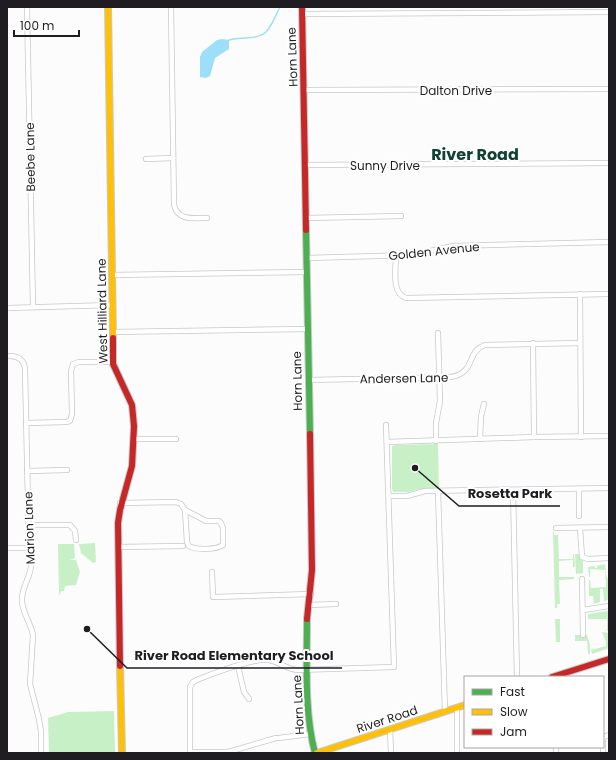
<svg xmlns="http://www.w3.org/2000/svg" width="616" height="760" font-family="Poppins,sans-serif">
  <rect width="100%" height="100%" fill="#fcfcfc"/>
  <g fill="#c8f0c7">
    <path d="M 438,444 L 439,488 L 420,489 L 408,492 L 393,492 L 392,489 L 392,446 L 396,445 Z"/>
    <path d="M 554,531 L 554,535 L 558,535 L 559,559 L 573,559 L 573,554 L 574,554 L 575,567 L 573,567 L 573,560 L 559,561 L 559,577 L 574,577 L 574,579 L 559,580 L 560,604 L 557,604 L 557,608 L 555,608 L 553,532 Z"/>
    <path d="M 95,543 L 96,562 L 93,563 L 81,553 L 79,544 Z"/>
    <path d="M 58,544 L 74,544 L 75,558 L 70,560 L 76,560 L 80,572 L 76,585 L 65,586 L 64,591 L 61,591 L 60,595 L 59,594 Z"/>
    <path d="M 575,554 L 579,554 L 580,558 L 583,561 L 583,573 L 576,574 Z"/>
    <path d="M 605,564 L 606,575 L 609,581 L 609,600 L 604,601 L 603,589 L 600,589 L 600,602 L 594,604 L 593,596 L 589,596 L 589,580 L 590,580 L 591,588 L 606,587 L 605,570 L 590,569 L 590,577 L 589,577 L 588,567 L 595,566 L 595,568 L 597,568 L 597,566 Z"/>
    <path d="M 607,611 L 609,612 L 609,631 L 607,631 L 607,619 L 588,619 L 588,614 Z"/>
    <path d="M 555,619 L 560,619 L 560,642 L 556,642 Z"/>
    <path d="M 602,632 L 609,633 L 609,648 L 592,654 L 591,650 L 606,646 L 606,642 Z"/>
    <path d="M 575,635 L 587,635 L 590,645 L 590,654 L 588,654 L 587,641 L 575,641 Z"/>
    <path d="M 114,711 L 115,753 L 49,753 L 48,718 L 68,712 Z"/>
  </g>
  <path fill="#9ddff8" d="M 222,39 L 229,40 L 229,49 L 215,58 L 210,76 L 206,78 L 200,77 L 200,57 L 202,52 L 217,40 Z"/>
  <g fill="none" stroke-linecap="round" stroke-linejoin="round">
    <path stroke="#9ddff8" stroke-width="1.5" d="M 229,40 C 240,37 257,40 266,32 C 272,26 276,14 280,7"/>
    <defs>
      <g id="street">
        <path d="M 27,7 L 33,307"/>
        <path d="M 171,7 L 174,205 C 178,221 193,218 207,218"/>
        <path d="M 302,14 L 609,12"/>
        <path d="M 304,90 L 609,89"/>
        <path d="M 146,159 L 173,158"/>
        <path d="M 305,165 L 609,163"/>
        <path d="M 306,218 L 401,216"/>
        <path d="M 396,256 C 396,269 391,293 406,298 L 609,294"/>
        <path d="M 307,258 L 412,255 L 453,246 L 609,242"/>
        <path d="M 112,275 L 307,272"/>
        <path d="M 580,294 L 581,437"/>
        <path d="M 7,308 L 113,305"/>
        <path d="M 113,332 L 307,329"/>
        <path d="M 533,343 L 534,437"/>
        <path d="M 9,356 C 18,356 24,360 25,369 L 29,548 C 30,554 32,560 31,566 C 30,578 22,587 22,599 C 21,611 31,623 33,635 L 30,684 L 39,719 L 41,732 L 41,753"/>
        <path d="M 308,380 L 451,377 C 477,372 465,352 485,345 L 580,343"/>
        <path d="M 26,423 L 66,422 L 70,421 L 72,414 L 71,371 L 73,364 L 79,362 L 113,362"/>
        <path d="M 133,439 L 176,439"/>
        <path d="M 480,439 L 481,416 L 484,404"/>
        <path d="M 436,441 L 436,423 L 440,401 L 438,333"/>
        <path d="M 387,442 L 534,437 L 609,436"/>
        <path d="M 27,471 L 67,470"/>
        <path d="M 579,489 L 579,516"/>
        <path d="M 513,490 L 517,677"/>
        <path d="M 438,491 L 445,711"/>
        <path d="M 389,496 L 407,496 L 425,491 L 609,488"/>
        <path d="M 120,503 L 176,502 L 181,504 L 185,510"/>
        <path d="M 185,510 L 206,521 L 219,521 L 221,523 L 223,528 L 223,545 C 216,550 196,550 189,546 L 187,542 Z"/>
        <path d="M 28,525 L 70,525 L 75,531 L 76,540"/>
        <path d="M 556,528 L 609,527"/>
        <path d="M 580,528 L 582,557 L 588,559 L 609,558"/>
        <path d="M 118,547 L 183,546"/>
        <path d="M 7,548 L 29,548"/>
        <path d="M 212,572 L 213,597 L 311,594"/>
        <path d="M 582,579 L 583,635"/>
        <path d="M 309,605 L 336,604"/>
        <path d="M 583,610 L 609,606"/>
        <path d="M 238,666 L 244,692 L 249,699"/>
        <path d="M 457,708 L 457,753"/>
        <path d="M 390,729 L 391,753"/>
        <path d="M 279,738 L 310,734"/>
        <path d="M 603,740 L 604,737 L 609,735"/>
        <path d="M 603,743 L 603,753"/>
        <path d="M 556,747 L 556,753"/>
        <path d="M 190,752 L 228,752 L 276,738"/>
        <path d="M 190,753 L 190,687 L 193,682 L 199,679 C 215,673 253,658 268,660 C 278,661 286,669 297,670 L 394,667 L 386,425"/>
      </g>
      <g id="fast">
        <path d="M 306,230 L 310,434"/>
        <path d="M 307,619 C 307,662 304,712 315,753"/>
      </g>
      <g id="slow">
        <path d="M 108,7 L 113,338"/>
        <path d="M 120,666 L 122,753"/>
        <path d="M 317,753 L 465,705"/>
      </g>
      <g id="jam">
        <path d="M 302,7 L 306,230"/>
        <path d="M 113,338 L 113,364 L 132,405 L 134,426 L 132,466 L 120,510 L 118,523 L 120,666"/>
        <path d="M 307,619 L 312,570 L 310,434"/>
        <path d="M 552,677 L 609,659"/>
      </g>
    </defs>
    <use href="#street" stroke="#c9c8ca" stroke-width="6"/>
    <use href="#fast" stroke="#c9c8ca" stroke-width="8"/>
    <use href="#slow" stroke="#c9c8ca" stroke-width="8"/>
    <use href="#jam" stroke="#c9c8ca" stroke-width="8"/>
    <use href="#street" stroke="#fff" stroke-width="4.5"/>
    <use href="#fast" stroke="#4caf50" stroke-width="6"/>
    <use href="#slow" stroke="#ffc107" stroke-width="6"/>
    <use href="#jam" stroke="#c62828" stroke-width="6"/>
  </g>
  <g text-anchor="middle" dominant-baseline="central" stroke-width="4" stroke-linejoin="round" paint-order="stroke">
    <g font-size="12" fill="#1f1d21" stroke="#fff">
      <text transform="translate(292 57) rotate(-92)">Horn Lane</text>
      <text x="456" y="90">Dalton Drive</text>
      <text transform="translate(30 157) rotate(-91)">Beebe Lane</text>
      <text x="385" y="165">Sunny Drive</text>
      <text transform="translate(434 251) rotate(-6)">Golden Avenue</text>
      <text transform="translate(102 311) rotate(-91)">West Hilliard Lane</text>
      <text transform="translate(404 378) rotate(-1)">Andersen Lane</text>
      <text transform="translate(297 381) rotate(-91)">Horn Lane</text>
      <text transform="translate(29 528) rotate(-92)">Marion Lane</text>
      <text transform="translate(298 705) rotate(-93)">Horn Lane</text>
      <text transform="translate(387 719) rotate(-18)">River Road</text>
    </g>
    <g font-size="16" font-weight="bold" fill="#114130" stroke="#fff">
      <text x="475" y="154">River Road</text>
    </g>
  </g>
  <path fill="none" stroke="#1f1d21" stroke-width="1.5" d="M415 468L459 506H560M87 629L127 668H342"/>
  <g fill="#1f1d21" stroke="#fff" stroke-width="1.5">
    <circle cx="415" cy="468" r="4"/>
    <circle cx="87" cy="629" r="4"/>
  </g>
  <g font-size="13" text-anchor="middle" font-weight="bold" fill="#1f1d21" stroke="#fff" stroke-width="4" stroke-linejoin="round" paint-order="stroke">
    <text x="510" y="498">Rosetta Park</text>
    <text x="234" y="660">River Road Elementary School</text>
  </g>
  <rect width="616" height="760" fill="none" stroke="#1f1d21" stroke-width="16"/>
  <rect x="464" y="676" width="140" height="72" fill="#ffffff" stroke="#a5a5a6"/>
  <rect x="472" y="689" width="20" height="6" fill="#4caf50" stroke="#a5a5a6"/>
  <text x="500" y="696" font-size="12" fill="#1f1d21">Fast</text>
  <rect x="472" y="709" width="20" height="6" fill="#ffc107" stroke="#a5a5a6"/>
  <text x="500" y="716" font-size="12" fill="#1f1d21">Slow</text>
  <rect x="472" y="729" width="20" height="6" fill="#c62828" stroke="#a5a5a6"/>
  <text x="500" y="736" font-size="12" fill="#1f1d21">Jam</text>
  <path d="M14 30v6h65v-6" fill="none" stroke="#1f1d21" stroke-width="2"/>
  <text x="20" y="30" font-size="12" fill="#1f1d21" stroke="#ffffff" stroke-width="3" paint-order="stroke">100 m</text>
</svg>
